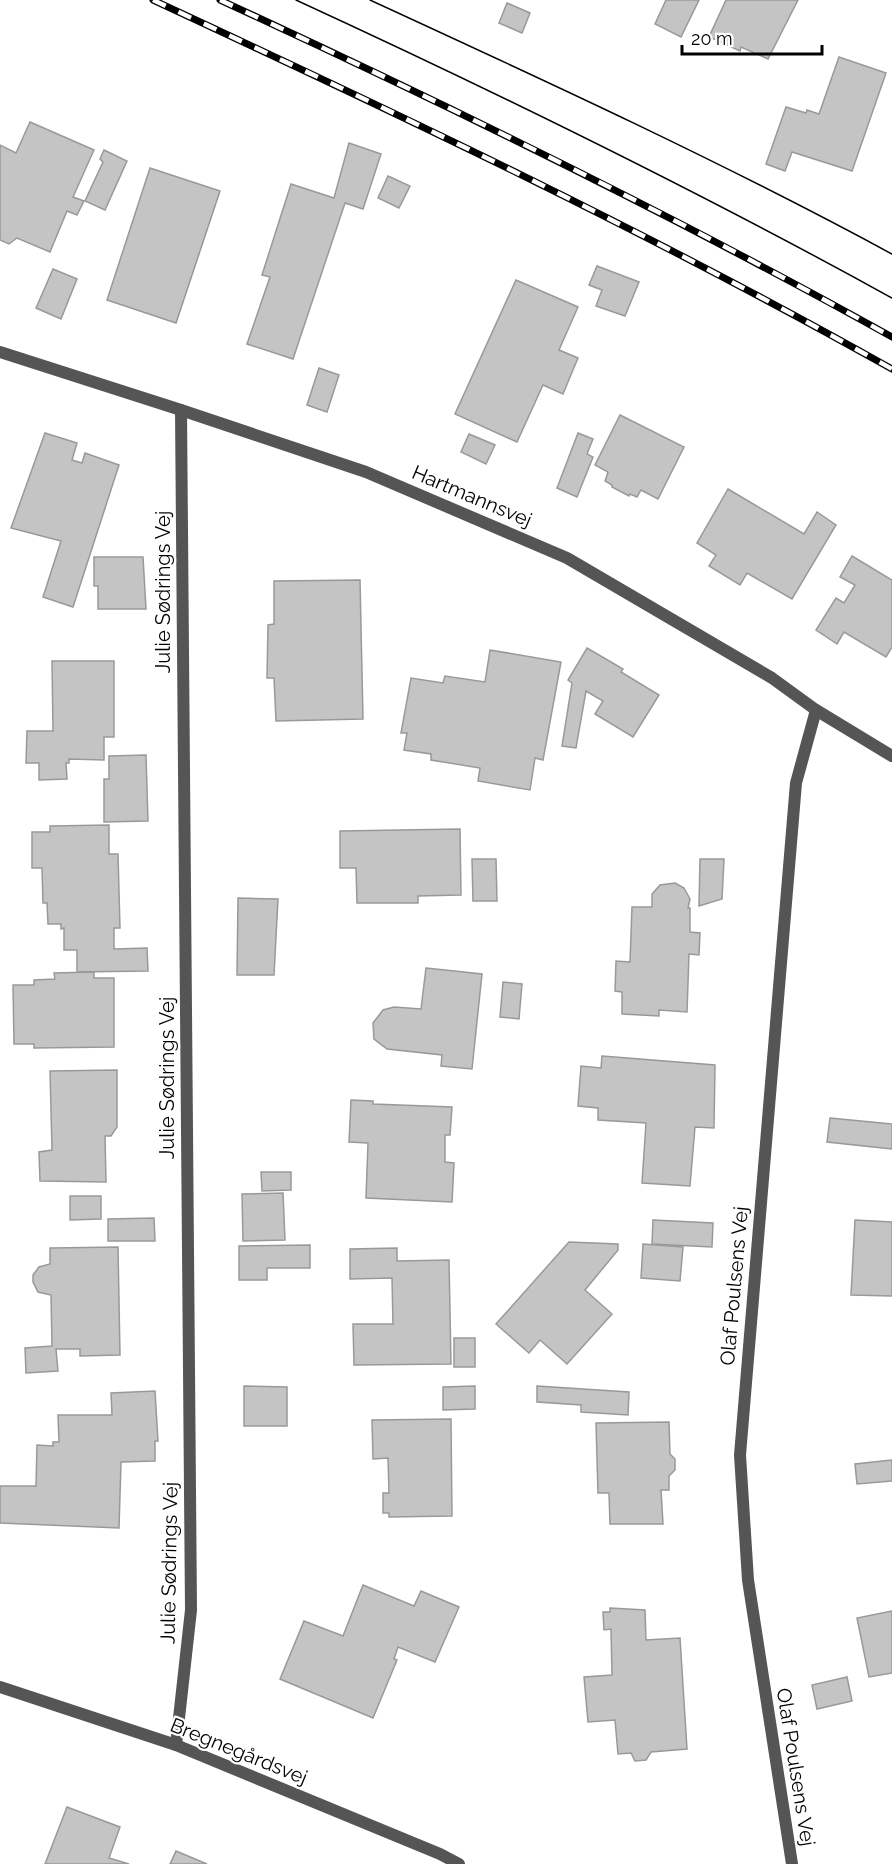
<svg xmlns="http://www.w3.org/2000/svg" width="892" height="1864" font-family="Raleway,sans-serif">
  <rect width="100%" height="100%" fill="#fff"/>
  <g fill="#c4c4c4" stroke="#999" stroke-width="1.5">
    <path d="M 666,0 L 699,0 L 681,37 L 655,24 Z"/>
    <path d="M 726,0 L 798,0 L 768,59 L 741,47 L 740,51 L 709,37 Z"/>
    <path d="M 507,3 L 530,13 L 522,33 L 499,23 Z"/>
    <path d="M 839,57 L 886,73 L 852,171 L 792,152 L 785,171 L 766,164 L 786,107 L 806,113 L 807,110 L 819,114 Z"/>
    <path d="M 30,122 L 94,150 L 73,197 L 84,201 L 77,215 L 67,211 L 50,252 L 17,238 L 9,244 L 0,240 L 0,145 L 16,153 Z"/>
    <path d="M 349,143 L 381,154 L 363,209 L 345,203 L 293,359 L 247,344 L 270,277 L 262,275 L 291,184 L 334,198 Z"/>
    <path d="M 104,150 L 127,161 L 105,210 L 85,201 L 103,162 L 100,159 Z"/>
    <path d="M 150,168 L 220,191 L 176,323 L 107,300 Z"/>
    <path d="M 388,176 L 410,186 L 399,208 L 378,198 Z"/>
    <path d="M 597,266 L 639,282 L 625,316 L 596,306 L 602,290 L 589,285 Z"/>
    <path d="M 53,269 L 77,279 L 61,319 L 36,308 Z"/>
    <path d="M 516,280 L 578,307 L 559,350 L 578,358 L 563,394 L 543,385 L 517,442 L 455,414 Z"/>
    <path d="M 319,368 L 339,375 L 327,412 L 307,405 Z"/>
    <path d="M 620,415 L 684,447 L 658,499 L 641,490 L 637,497 L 630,494 L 629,496 L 612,487 L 612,485 L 605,481 L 608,472 L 595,465 Z"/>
    <path d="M 45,433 L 77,443 L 72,460 L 82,463 L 85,453 L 119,465 L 73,607 L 43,597 L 61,541 L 11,528 Z"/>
    <path d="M 578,433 L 593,439 L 587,454 L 593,457 L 577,497 L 557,488 Z"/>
    <path d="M 469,434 L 495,445 L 486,464 L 461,452 Z"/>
    <path d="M 728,489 L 804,534 L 817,512 L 836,525 L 792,599 L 747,573 L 740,585 L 709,566 L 716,555 L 697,543 Z"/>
    <path d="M 852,556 L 892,580 L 892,647 L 886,657 L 844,632 L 837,644 L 816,630 L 836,598 L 844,603 L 855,585 L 840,577 Z"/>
    <path d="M 94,557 L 143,557 L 146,609 L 98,609 L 98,586 L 94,586 Z"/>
    <path d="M 360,580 L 363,719 L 276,721 L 274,678 L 267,678 L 268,625 L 274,624 L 274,581 Z"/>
    <path d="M 587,648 L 623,669 L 621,672 L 659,695 L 633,737 L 595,714 L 603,701 L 586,691 L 576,748 L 562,746 L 572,683 L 568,680 Z"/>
    <path d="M 490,650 L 561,662 L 543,760 L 535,758 L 530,790 L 478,781 L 480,768 L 431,760 L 431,754 L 404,750 L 407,733 L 401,733 L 411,678 L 443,683 L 445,676 L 485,682 Z"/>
    <path d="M 52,661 L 114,661 L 114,737 L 104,737 L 104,760 L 69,759 L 69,763 L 66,763 L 67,779 L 39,780 L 39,763 L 26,763 L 27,731 L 53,731 Z"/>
    <path d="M 146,755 L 148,821 L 104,822 L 104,779 L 109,779 L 109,756 Z"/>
    <path d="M 109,825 L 109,854 L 118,854 L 120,928 L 114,928 L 114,949 L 147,948 L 148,971 L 77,972 L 77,950 L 64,950 L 64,928 L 61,929 L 61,924 L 48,924 L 47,903 L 43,903 L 42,868 L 32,868 L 32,832 L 50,832 L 50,826 Z"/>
    <path d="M 460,829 L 461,895 L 418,896 L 418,903 L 357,903 L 356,868 L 340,868 L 340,831 Z"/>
    <path d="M 472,859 L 496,859 L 497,901 L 473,901 Z"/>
    <path d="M 700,859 L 724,859 L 722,899 L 699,906 Z"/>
    <path d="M 675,883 L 684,888 L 690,899 L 688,908 L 690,908 L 690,932 L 700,933 L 699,955 L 689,954 L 687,1012 L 659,1010 L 659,1016 L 622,1014 L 622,992 L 615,991 L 616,961 L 630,962 L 632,907 L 652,907 L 652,894 L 660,885 Z"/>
    <path d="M 238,898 L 278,899 L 274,975 L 237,975 Z"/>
    <path d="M 426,968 L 482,974 L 472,1069 L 441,1066 L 442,1055 L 387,1049 L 374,1039 L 373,1023 L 383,1010 L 394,1007 L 421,1009 Z"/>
    <path d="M 94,972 L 94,978 L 114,978 L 114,1047 L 34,1048 L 34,1044 L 14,1044 L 13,985 L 34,985 L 34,980 L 55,979 L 54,973 Z"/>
    <path d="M 503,982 L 522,984 L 519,1019 L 500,1017 Z"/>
    <path d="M 602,1056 L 715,1065 L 714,1128 L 695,1127 L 690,1186 L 642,1183 L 646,1123 L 598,1120 L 598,1108 L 578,1106 L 581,1066 L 601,1068 Z"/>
    <path d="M 117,1070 L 117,1127 L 111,1136 L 105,1136 L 106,1182 L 40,1181 L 39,1152 L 52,1150 L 50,1071 Z"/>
    <path d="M 351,1100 L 373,1101 L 373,1104 L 452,1107 L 450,1135 L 445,1135 L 445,1162 L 454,1163 L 452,1202 L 366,1198 L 368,1143 L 349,1142 Z"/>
    <path d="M 830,1118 L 892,1124 L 892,1149 L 827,1142 Z"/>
    <path d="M 261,1172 L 291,1172 L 291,1190 L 262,1191 Z"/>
    <path d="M 283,1193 L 285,1240 L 243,1241 L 242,1194 Z"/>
    <path d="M 70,1196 L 101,1196 L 101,1219 L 70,1220 Z"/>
    <path d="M 154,1218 L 155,1241 L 108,1241 L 108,1219 Z"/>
    <path d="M 653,1220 L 713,1223 L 712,1247 L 652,1244 Z"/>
    <path d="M 855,1220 L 892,1222 L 892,1296 L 851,1295 Z"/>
    <path d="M 569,1242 L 618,1244 L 618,1250 L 585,1290 L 612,1314 L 567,1364 L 540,1340 L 529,1353 L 496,1324 Z"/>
    <path d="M 643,1244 L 683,1247 L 680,1281 L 641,1278 Z"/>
    <path d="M 310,1245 L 310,1268 L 267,1268 L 267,1280 L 239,1280 L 239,1246 Z"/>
    <path d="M 118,1247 L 120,1355 L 80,1356 L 80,1349 L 56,1349 L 58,1371 L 26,1373 L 25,1348 L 52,1346 L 51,1295 L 38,1292 L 33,1282 L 33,1275 L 39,1267 L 50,1264 L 50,1248 Z"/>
    <path d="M 397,1248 L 397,1261 L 449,1260 L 451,1364 L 354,1365 L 353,1324 L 393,1324 L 392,1278 L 350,1279 L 350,1249 Z"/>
    <rect x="454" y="1338" width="21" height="29"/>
    <path d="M 244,1386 L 287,1387 L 287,1426 L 244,1426 Z"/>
    <path d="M 475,1386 L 475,1409 L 443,1410 L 443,1387 Z"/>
    <path d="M 537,1386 L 629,1392 L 628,1415 L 581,1412 L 581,1405 L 537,1402 Z"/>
    <path d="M 155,1391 L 158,1441 L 155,1441 L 155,1461 L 121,1462 L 119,1528 L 0,1523 L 0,1486 L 36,1486 L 37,1445 L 53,1446 L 53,1442 L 59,1442 L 58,1415 L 112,1415 L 111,1393 Z"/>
    <path d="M 451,1419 L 452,1516 L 389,1517 L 389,1513 L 383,1513 L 383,1493 L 389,1493 L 388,1458 L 373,1459 L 372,1420 Z"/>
    <path d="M 669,1422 L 670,1454 L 675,1459 L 675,1470 L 669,1476 L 669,1490 L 661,1490 L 663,1524 L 610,1524 L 609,1493 L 598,1493 L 596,1423 Z"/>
    <path d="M 892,1460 L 892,1481 L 857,1484 L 855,1464 Z"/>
    <path d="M 363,1585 L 414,1606 L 421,1591 L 459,1607 L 435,1662 L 398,1647 L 394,1659 L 397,1660 L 373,1718 L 280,1679 L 304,1621 L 343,1636 Z"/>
    <path d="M 610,1608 L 645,1610 L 646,1640 L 680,1638 L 687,1749 L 651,1752 L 646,1760 L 635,1761 L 631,1753 L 618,1754 L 615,1720 L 588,1722 L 584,1677 L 612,1675 L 611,1629 L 604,1630 L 603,1612 L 610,1612 Z"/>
    <path d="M 892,1611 L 892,1673 L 869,1677 L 857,1618 Z"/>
    <path d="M 847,1677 L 852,1701 L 817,1709 L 812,1685 Z"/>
    <path d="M 67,1807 L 120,1827 L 109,1858 L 129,1864 L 45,1864 Z"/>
    <path d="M 176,1851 L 207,1864 L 170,1864 Z"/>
  </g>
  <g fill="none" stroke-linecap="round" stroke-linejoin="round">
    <g stroke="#555" stroke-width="12">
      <path d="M 0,352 L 181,410 L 366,472 L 567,558 L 772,678 L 816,710 L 892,756"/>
      <path d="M 176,1745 L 191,1610 L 181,410"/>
      <path d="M 792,1864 L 748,1580 L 740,1455 L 796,783 L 816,710"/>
    </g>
    <path stroke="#555" stroke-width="12" d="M 0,1687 L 176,1745 L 440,1854 L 459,1864"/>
    <g stroke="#000" stroke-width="1.5">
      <path d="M 296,0 C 498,93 698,191 892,298"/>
      <path d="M 370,0 C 546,81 722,162 892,254"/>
    </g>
    <defs>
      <g id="rail">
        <path d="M 153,0 C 403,116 652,234 892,369"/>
        <path d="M 220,0 C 448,105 673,215 892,337"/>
      </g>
    </defs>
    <use href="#rail" stroke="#000" stroke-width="7"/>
    <use href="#rail" stroke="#fff" stroke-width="4.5" stroke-dasharray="14" stroke-linecap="butt"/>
  </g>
  <g text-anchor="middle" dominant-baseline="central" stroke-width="4.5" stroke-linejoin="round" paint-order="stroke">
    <g font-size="20" fill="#000" stroke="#fff">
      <text transform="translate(472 496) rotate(23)">Hartmannsvej</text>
      <text transform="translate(163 592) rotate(-90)">Julie Sødrings Vej</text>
      <text transform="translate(167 1078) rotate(-90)">Julie Sødrings Vej</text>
      <text transform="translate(734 1286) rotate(-85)">Olaf Poulsens Vej</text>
      <text transform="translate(169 1563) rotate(-89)">Julie Sødrings Vej</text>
      <text transform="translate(239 1751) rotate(22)">Bregnegårdsvej</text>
      <text transform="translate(796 1767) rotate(81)">Olaf Poulsens Vej</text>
    </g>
  </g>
  <path d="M682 45v9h140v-9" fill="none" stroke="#000000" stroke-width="3"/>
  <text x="691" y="45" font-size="18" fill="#000000" stroke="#ffffff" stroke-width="4.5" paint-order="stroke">20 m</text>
</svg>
